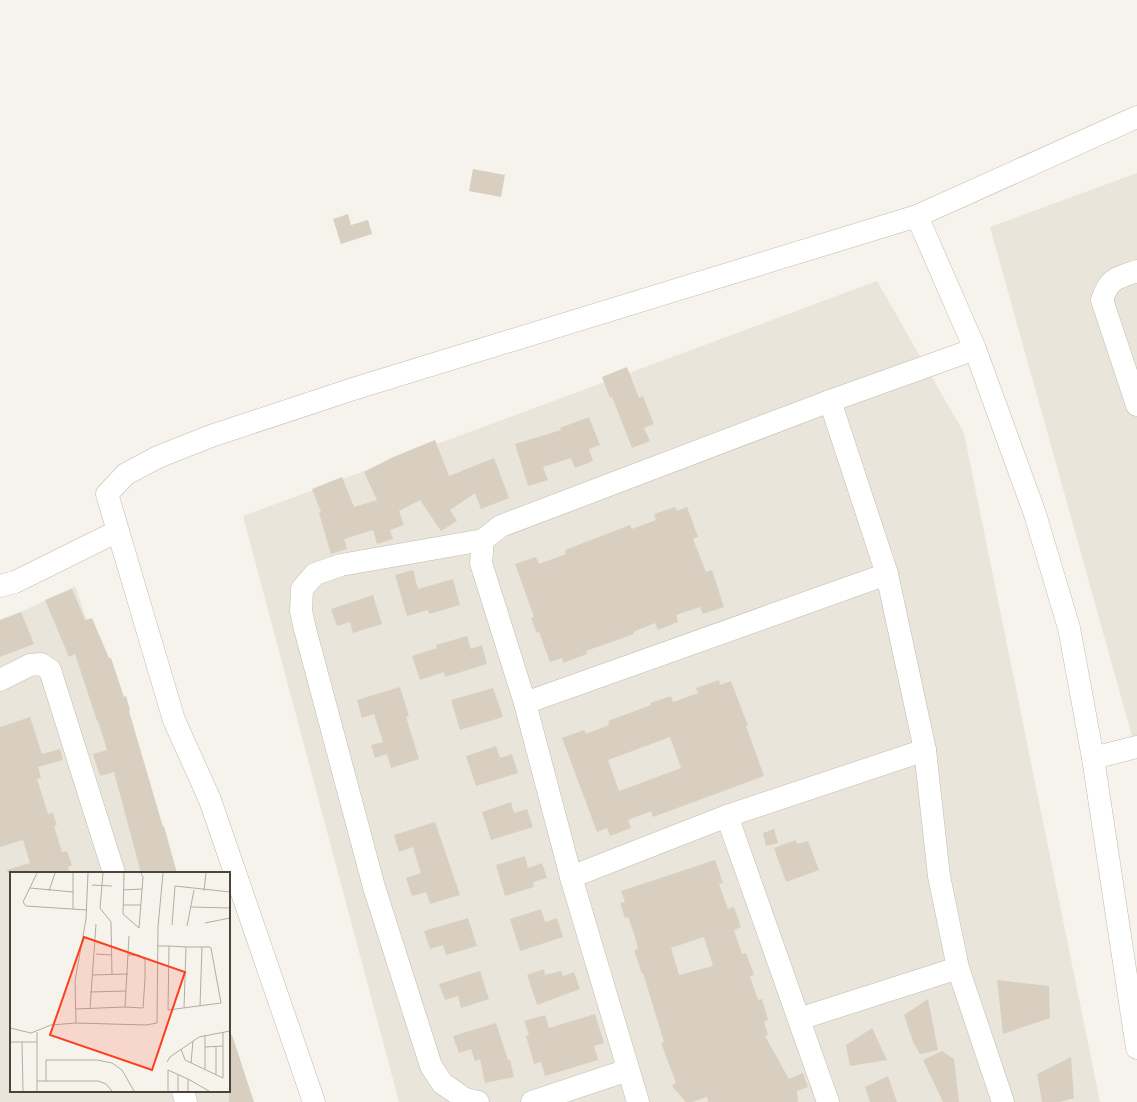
<svg xmlns="http://www.w3.org/2000/svg" width="1137" height="1102" font-family="'Sofia Sans Condensed',sans-serif">
  <rect width="100%" height="100%" fill="#f6f3ec"/>
  <g fill="#eae5da">
    <path d="M 1137,173 L 1137,754 L 990,227 Z"/>
    <path d="M 877,281 L 964,433 L 1100,1102 L 399,1102 L 243,516 Z"/>
    <path d="M 75,586 L 173,873 L 11,873 L 11,1091 L 229,1091 L 251,1102 L 0,1102 L 0,622 Z"/>
  </g>
  <g fill="#d8cfc1" fill-rule="evenodd">
    <path d="M 473,169 L 505,175 L 501,197 L 469,191 Z"/>
    <path d="M 348,214 L 351,225 L 368,220 L 372,234 L 341,244 L 333,219 Z"/>
    <path d="M 627,367 L 639,398 L 643,396 L 654,424 L 644,428 L 650,441 L 632,448 L 612,397 L 610,398 L 602,377 Z"/>
    <path d="M 589,417 L 600,445 L 589,449 L 593,461 L 575,468 L 571,458 L 543,467 L 548,480 L 528,486 L 515,444 L 561,430 L 560,428 Z"/>
    <path d="M 435,440 L 449,476 L 494,458 L 509,498 L 481,509 L 475,493 L 450,510 L 457,521 L 441,531 L 420,500 L 399,511 L 404,525 L 390,530 L 393,539 L 377,544 L 373,530 L 344,539 L 347,549 L 331,554 L 319,513 L 321,512 L 312,489 L 342,477 L 354,507 L 377,500 L 364,472 L 391,458 Z"/>
    <path d="M 675,507 L 677,511 L 687,507 L 698,537 L 693,539 L 706,572 L 712,570 L 724,607 L 703,614 L 700,607 L 676,615 L 678,622 L 658,630 L 655,623 L 633,632 L 634,634 L 586,651 L 587,654 L 563,663 L 562,658 L 550,662 L 539,632 L 537,633 L 531,618 L 534,617 L 515,564 L 536,557 L 539,564 L 566,554 L 565,550 L 630,525 L 632,529 L 656,520 L 654,514 Z"/>
    <path d="M 413,570 L 418,589 L 453,579 L 460,605 L 429,614 L 428,610 L 407,616 L 395,575 Z"/>
    <path d="M 72,589 L 85,620 L 92,618 L 109,658 L 111,658 L 124,697 L 126,696 L 130,710 L 129,711 L 163,827 L 164,826 L 177,873 L 141,873 L 114,772 L 100,776 L 93,754 L 107,750 L 98,721 L 97,721 L 75,654 L 69,657 L 45,600 Z"/>
    <path d="M 373,595 L 382,624 L 353,633 L 350,622 L 337,626 L 331,609 Z"/>
    <path d="M 21,612 L 34,644 L 0,657 L 0,620 Z"/>
    <path d="M 467,636 L 471,649 L 482,645 L 487,664 L 445,677 L 444,672 L 420,680 L 412,656 L 437,648 L 436,645 Z"/>
    <path d="M 719,680 L 720,685 L 731,681 L 748,726 L 746,726 L 764,776 L 653,817 L 651,811 L 628,820 L 631,828 L 610,836 L 607,828 L 597,832 L 562,738 L 584,730 L 586,734 L 609,725 L 608,721 L 651,705 L 650,703 L 671,696 L 673,702 L 698,693 L 696,688 ZM 670,737 L 681,768 L 619,791 L 608,760 Z"/>
    <path d="M 400,687 L 409,716 L 406,717 L 419,759 L 391,768 L 387,754 L 375,758 L 371,745 L 383,742 L 374,714 L 362,718 L 357,700 Z"/>
    <path d="M 493,688 L 503,717 L 460,730 L 451,700 Z"/>
    <path d="M 30,717 L 42,754 L 60,749 L 63,760 L 38,767 L 41,778 L 37,779 L 48,814 L 53,813 L 57,825 L 54,826 L 62,852 L 67,851 L 72,865 L 68,867 L 70,873 L 8,873 L 7,870 L 30,863 L 23,840 L 0,847 L 0,727 Z"/>
    <path d="M 496,746 L 500,758 L 512,754 L 518,773 L 476,786 L 466,756 Z"/>
    <path d="M 511,802 L 514,813 L 527,809 L 533,827 L 491,840 L 482,812 Z"/>
    <path d="M 435,822 L 460,895 L 430,904 L 426,892 L 412,896 L 406,878 L 421,873 L 413,847 L 399,852 L 394,835 Z"/>
    <path d="M 774,829 L 778,843 L 766,846 L 763,833 Z"/>
    <path d="M 796,840 L 797,844 L 808,841 L 819,870 L 786,882 L 774,848 Z"/>
    <path d="M 525,856 L 528,868 L 542,863 L 547,878 L 533,882 L 534,887 L 505,896 L 496,865 Z"/>
    <path d="M 715,860 L 723,883 L 719,884 L 728,909 L 734,907 L 741,927 L 734,930 L 742,954 L 746,953 L 754,975 L 750,976 L 758,1000 L 762,999 L 768,1020 L 764,1022 L 768,1035 L 765,1036 L 789,1079 L 803,1073 L 808,1087 L 797,1091 L 798,1102 L 708,1102 L 707,1097 L 692,1102 L 686,1102 L 672,1086 L 676,1083 L 661,1043 L 664,1042 L 643,973 L 642,974 L 634,950 L 638,949 L 634,934 L 628,917 L 625,918 L 620,903 L 625,902 L 621,891 ZM 704,937 L 713,966 L 679,975 L 671,948 Z"/>
    <path d="M 541,909 L 545,922 L 557,918 L 563,937 L 520,951 L 510,919 Z"/>
    <path d="M 468,918 L 477,946 L 446,955 L 443,945 L 430,949 L 424,931 Z"/>
    <path d="M 544,969 L 545,975 L 561,971 L 563,976 L 574,972 L 580,989 L 537,1005 L 527,975 Z"/>
    <path d="M 480,971 L 489,999 L 461,1008 L 458,996 L 445,1000 L 439,984 Z"/>
    <path d="M 997,980 L 1049,986 L 1050,1018 L 1003,1034 Z"/>
    <path d="M 928,999 L 938,1050 L 920,1054 L 913,1042 L 904,1015 Z"/>
    <path d="M 595,1014 L 604,1043 L 594,1046 L 598,1060 L 545,1076 L 541,1062 L 534,1064 L 526,1036 L 529,1035 L 524,1021 L 545,1015 L 549,1028 Z"/>
    <path d="M 496,1023 L 508,1060 L 510,1060 L 514,1077 L 485,1083 L 480,1059 L 475,1061 L 471,1049 L 459,1053 L 453,1036 Z"/>
    <path d="M 872,1028 L 887,1060 L 850,1066 L 846,1045 Z"/>
    <path d="M 229,1035 L 232,1035 L 254,1102 L 229,1102 Z"/>
    <path d="M 942,1051 L 954,1059 L 959,1102 L 943,1102 L 923,1060 Z"/>
    <path d="M 1071,1057 L 1074,1098 L 1059,1102 L 1042,1102 L 1037,1074 Z"/>
    <path d="M 888,1076 L 897,1102 L 870,1102 L 865,1087 Z"/>
  </g>
  <g fill="none" stroke-linecap="round" stroke-linejoin="round">
    <defs>
      <g id="minor">
        <path d="M 917,216 L 975,349 L 1035,514 L 1069,628 L 1093,758 L 1137,1048"/>
        <path d="M 1137,271 C 1117,278 1109,278 1102,300 L 1137,405"/>
        <path d="M 830,401 L 887,574 L 925,750 L 939,876 L 958,968 L 1003,1102"/>
        <path d="M 0,586 L 15,582 L 118,531"/>
        <path d="M 0,680 L 30,665 L 41,664 L 50,670 L 114,873"/>
        <path d="M 525,703 L 887,574"/>
        <path d="M 1093,758 L 1137,747"/>
        <path d="M 727,816 L 828,1102"/>
        <path d="M 571,877 L 727,816 L 925,750"/>
        <path d="M 799,1019 L 958,968"/>
        <path d="M 183,1091 L 186,1102"/>
        <path d="M 314,1102 L 210,800 L 174,720 L 107,494 L 126,474 L 158,457 L 211,436 L 353,389 L 917,216 L 1137,117"/>
        <path d="M 478,1102 L 465,1099 L 442,1083 L 431,1066 L 374,887 L 305,629 L 301,611 L 302,589 L 315,574 L 341,565 L 483,540"/>
        <path d="M 532,1102 L 628,1070"/>
        <path d="M 638,1102 L 571,877 L 525,703 L 481,563 L 483,540 L 501,526 L 830,401 L 975,349"/>
      </g>
    </defs>
    <use href="#minor" stroke="#c2bbae" stroke-width="23"/>
    <use href="#minor" stroke="#fff" stroke-width="22"/>
  </g>
  <g transform="translate(10 872)">
    <rect width="220" height="220" fill="#f6f3ec"/>
    <path fill="none" stroke="#b2ada4" stroke-width="1" d="M 27,1 L 13,30 L 16,34 L 77,38M 63,1 L 63,37M 93,1 L 90,36 L 101,50 L 102,103M 114,1 L 113,42 L 129,56 L 133,5 L 131,1M 82,13 L 102,14M 20,16 L 63,20M 113,18 L 132,17M 39,19 L 45,1M 194,19 L 196,1M 113,33 L 131,33M 181,35 L 220,36M 195,51 L 220,46M 162,53 L 165,14 L 220,20M 177,54 L 184,18M 147,74 L 159,74 L 176,75 L 200,75 L 201,76 L 211,131 L 158,138 L 159,74M 86,82 L 102,83M 82,103 L 118,102M 80,120 L 116,119M 190,134 L 192,75M 115,135 L 133,136 L 135,107 L 135,88 L 129,83 L 118,83M 174,136 L 176,75M 65,137 L 115,135 L 119,64M 80,137 L 86,52M 66,151 L 65,109 L 76,47 L 78,1M 0,156 L 21,161 L 41,153 L 66,151 L 136,153 L 147,151 L 148,55 L 153,1M 27,160 L 27,219M 0,170 L 27,170M 12,170 L 13,219M 195,175 L 213,174M 171,177 L 175,188 L 213,206 L 213,160M 157,190 L 160,185 L 189,165 L 220,159M 181,191 L 183,169M 195,197 L 195,163M 206,202 L 206,175M 168,203 L 168,219M 178,207 L 199,219M 27,209 L 88,209 L 96,212 L 102,219M 36,209 L 36,188 L 87,188 L 102,191 L 112,198 L 124,219M 158,219 L 158,198 L 178,207 L 178,219"/>
    <path fill="#fc3f1d" fill-opacity="0.15" stroke="#fc3f1d" stroke-width="2" d="M 74,65 L 175,100 L 142,198 L 40,163 Z"/>
    <rect width="220" height="220" fill="none" stroke="#4b4439" stroke-width="2"/>
  </g>
</svg>
